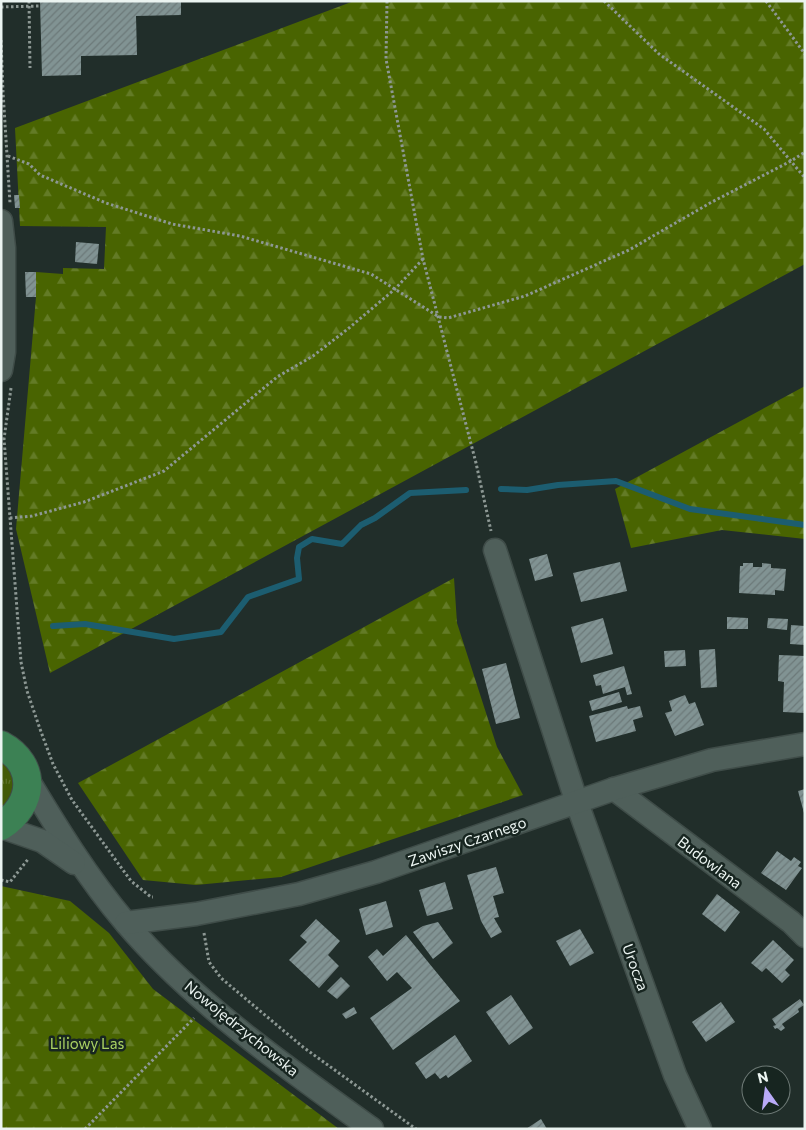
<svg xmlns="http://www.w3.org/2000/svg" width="806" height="1130" font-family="Commissioner,sans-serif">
  <defs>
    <pattern id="grass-tufts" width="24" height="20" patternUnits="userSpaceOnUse" patternTransform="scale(1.25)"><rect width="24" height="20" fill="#425a07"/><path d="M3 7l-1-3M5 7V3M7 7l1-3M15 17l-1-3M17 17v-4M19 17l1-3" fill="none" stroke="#5d722c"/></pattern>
    <pattern id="forest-firs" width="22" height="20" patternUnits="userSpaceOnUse" patternTransform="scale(1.25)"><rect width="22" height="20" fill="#496401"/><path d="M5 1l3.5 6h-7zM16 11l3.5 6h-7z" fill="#637b26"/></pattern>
    <pattern id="building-hatch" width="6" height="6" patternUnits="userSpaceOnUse" patternTransform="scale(1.25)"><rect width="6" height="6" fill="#819393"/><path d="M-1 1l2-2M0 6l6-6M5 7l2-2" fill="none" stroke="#6c7979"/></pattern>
  </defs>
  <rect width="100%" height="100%" fill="#212e2a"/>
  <path fill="url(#grass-tufts)" d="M 1,760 L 10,769 L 14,778 L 13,798 L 1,812 Z"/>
  <g fill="url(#forest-firs)">
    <path d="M 354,1 L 805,1 L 805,264 L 50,673 L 16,529 L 36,297 L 36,272 L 63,274 L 63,268 L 104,269 L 106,227 L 20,226 L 15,128 Z"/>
    <path d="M 805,386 L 805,539 L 722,530 L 631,548 L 615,489 Z"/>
    <path d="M 454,578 L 457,623 L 497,747 L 523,795 L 281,877 L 196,885 L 143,880 L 78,783 Z"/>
    <path d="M 1,886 L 70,901 L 109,933 L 153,989 L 339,1129 L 1,1129 Z"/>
  </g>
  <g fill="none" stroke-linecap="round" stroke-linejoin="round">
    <g stroke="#1c5d70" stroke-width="6">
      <path d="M 501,489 L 527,490 L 558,485 L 616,481 L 690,509 L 805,525"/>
      <path d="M 53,626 L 85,624 L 174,639 L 221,632 L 248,597 L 299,579 L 297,558 L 299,547 L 312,539 L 342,544 L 361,525 L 375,518 L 410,493 L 466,490"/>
    </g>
  </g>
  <g fill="url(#building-hatch)">
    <path d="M 40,1 L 181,1 L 181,15 L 136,16 L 137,55 L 81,56 L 81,75 L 42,76 Z"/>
    <path d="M 14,195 L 19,195 L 20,208 L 15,208 Z"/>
    <path d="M 76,242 L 99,244 L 97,264 L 75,262 Z"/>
    <path d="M 25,272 L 36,272 L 36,297 L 26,297 Z"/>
    <path d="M 547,554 L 553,576 L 535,581 L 529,559 Z"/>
    <path d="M 620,562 L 627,591 L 581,602 L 573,573 Z"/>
    <path d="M 743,563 L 753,563 L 753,567 L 762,567 L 762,563 L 771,564 L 771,568 L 786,569 L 784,591 L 775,590 L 775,595 L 739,593 L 740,566 L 743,566 Z"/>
    <path d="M 727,617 L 748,618 L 748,629 L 727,629 Z"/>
    <path d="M 603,618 L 613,654 L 581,663 L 571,627 Z"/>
    <path d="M 768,618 L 788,619 L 787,630 L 767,628 Z"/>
    <path d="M 791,625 L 805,626 L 805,645 L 790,644 Z"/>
    <path d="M 715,649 L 717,687 L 701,688 L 699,650 Z"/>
    <path d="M 685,650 L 686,666 L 665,667 L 664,651 Z"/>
    <path d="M 779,655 L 805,656 L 805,713 L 783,712 L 784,682 L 778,681 Z"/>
    <path d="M 506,663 L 520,718 L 496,724 L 482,669 Z"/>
    <path d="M 624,666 L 632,694 L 627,695 L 625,687 L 603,694 L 601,685 L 596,686 L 593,675 Z"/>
    <path d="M 619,692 L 622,702 L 592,711 L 589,701 Z"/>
    <path d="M 685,695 L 689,704 L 695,702 L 704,725 L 675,736 L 665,713 L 672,711 L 669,701 Z"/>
    <path d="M 627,706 L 628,709 L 640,706 L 643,717 L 633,720 L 636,731 L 596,742 L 589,716 Z"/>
    <path d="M 805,789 L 805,813 L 804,813 L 798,791 Z"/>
    <path d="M 777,851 L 791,861 L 794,857 L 801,862 L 798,866 L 802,868 L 786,890 L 761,873 Z"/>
    <path d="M 496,867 L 504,893 L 493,896 L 499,917 L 494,918 L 502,932 L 491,938 L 481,921 L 467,875 Z"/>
    <path d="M 445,882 L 453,909 L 427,916 L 419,890 Z"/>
    <path d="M 717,894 L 740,912 L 725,932 L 702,914 Z"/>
    <path d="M 386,901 L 393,927 L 366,935 L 359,909 Z"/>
    <path d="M 316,919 L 340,941 L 328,955 L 339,966 L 319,988 L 289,960 L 307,942 L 300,936 Z"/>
    <path d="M 438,922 L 453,943 L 433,959 L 413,932 L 423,926 Z"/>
    <path d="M 580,929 L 594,953 L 570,966 L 556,941 Z"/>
    <path d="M 406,935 L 460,1001 L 393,1050 L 370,1018 L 412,988 L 397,972 L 387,981 L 368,957 L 377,949 L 383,956 Z"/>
    <path d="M 773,940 L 794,960 L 785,970 L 790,975 L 782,983 L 766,968 L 762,972 L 751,963 Z"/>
    <path d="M 341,977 L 350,986 L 337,999 L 327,991 Z"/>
    <path d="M 511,995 L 533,1028 L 509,1045 L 486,1012 Z"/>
    <path d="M 800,999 L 804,1005 L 798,1009 L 799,1012 L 782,1024 L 785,1028 L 781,1031 L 777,1028 L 775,1029 L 773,1026 L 776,1025 L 772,1019 Z"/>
    <path d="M 721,1002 L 735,1022 L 706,1042 L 692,1022 Z"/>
    <path d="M 354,1007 L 357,1013 L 346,1019 L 342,1014 Z"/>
    <path d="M 455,1035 L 472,1061 L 448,1078 L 446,1075 L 440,1079 L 435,1073 L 426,1079 L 415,1063 Z"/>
    <path d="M 541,1119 L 547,1129 L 526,1129 Z"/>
  </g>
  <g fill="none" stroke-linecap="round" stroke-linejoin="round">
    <defs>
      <g id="minor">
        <path d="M 1,221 L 4,248 L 4,352 L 1,370"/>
        <path d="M 495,550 L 577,803 L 675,1075 L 700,1129"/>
        <path d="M 27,778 C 57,828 87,877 125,922 C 193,1002 287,1068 372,1129"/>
        <path d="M 614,789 L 791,922 L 805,936"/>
        <path d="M 1,827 L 42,841 L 74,863"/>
        <path d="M 126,923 L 196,914 L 299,894 L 376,872 L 614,789 L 665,774 L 712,760 L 805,744"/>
      </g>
      <path id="major" d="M 1,745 C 38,765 34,805 1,826"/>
    </defs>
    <use href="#minor" stroke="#3f4c48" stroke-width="25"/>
    <use href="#major" stroke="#3f4c48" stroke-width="30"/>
    <g stroke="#8d9894" stroke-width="3" stroke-dasharray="2.5 2.5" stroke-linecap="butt">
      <path d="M 29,1 L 30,68"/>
      <path d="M 387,1 L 386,59 L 423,259 L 476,463 L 491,531"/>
      <path d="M 604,1 L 659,54 L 764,129 L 805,178"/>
      <path d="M 766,1 L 805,54"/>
      <path d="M 1,7 L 40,6"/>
      <path d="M 1,40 L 3,92 L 10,203"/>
      <path d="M 8,156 L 29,164 L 40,175 L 106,203 L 172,224 L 240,236 L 371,274 L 439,317 L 448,318 L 525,296 L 629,250 L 710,203 L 791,161 L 805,152"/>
      <path d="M 11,388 L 4,439 L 21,662 L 27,691 L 40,729 L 53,764 L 72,800 L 131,881 L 151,897 L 153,897"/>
      <path d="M 10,518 L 32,516 L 84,502 L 164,471 L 277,377 L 313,356 L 349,328 L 395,289 L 423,259"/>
      <path d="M 1,880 L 10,882 L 29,858"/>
      <path d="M 204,933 L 209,962 L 221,978 L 303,1047 L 416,1129"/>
      <path d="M 85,1129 L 194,1018"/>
    </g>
    <use href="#minor" stroke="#4f5f5a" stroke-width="22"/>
    <use href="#major" stroke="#3c8154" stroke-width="28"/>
  </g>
  <g text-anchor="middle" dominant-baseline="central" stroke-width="5" stroke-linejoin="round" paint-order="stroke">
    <g font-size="15" fill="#ebf4f1" stroke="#172520">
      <text transform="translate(467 841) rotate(-19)">Zawiszy Czarnego</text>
      <text transform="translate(710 862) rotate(37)">Budowlana</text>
      <text transform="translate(636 967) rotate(70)">Urocza</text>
      <text transform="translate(242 1028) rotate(39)">Nowojędrzychowska</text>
    </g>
    <g font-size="15" fill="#abd363" stroke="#172520">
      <text x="87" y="1043">Liliowy Las</text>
    </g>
  </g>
  <rect width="806" height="1130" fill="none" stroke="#ebf4f1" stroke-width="5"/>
  <g transform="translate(766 1090) rotate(346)"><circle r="24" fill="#172520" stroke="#6c7874"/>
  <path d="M0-4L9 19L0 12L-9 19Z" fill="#b9aaf7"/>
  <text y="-8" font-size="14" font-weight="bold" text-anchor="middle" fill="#ebf4f1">N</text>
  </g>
</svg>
